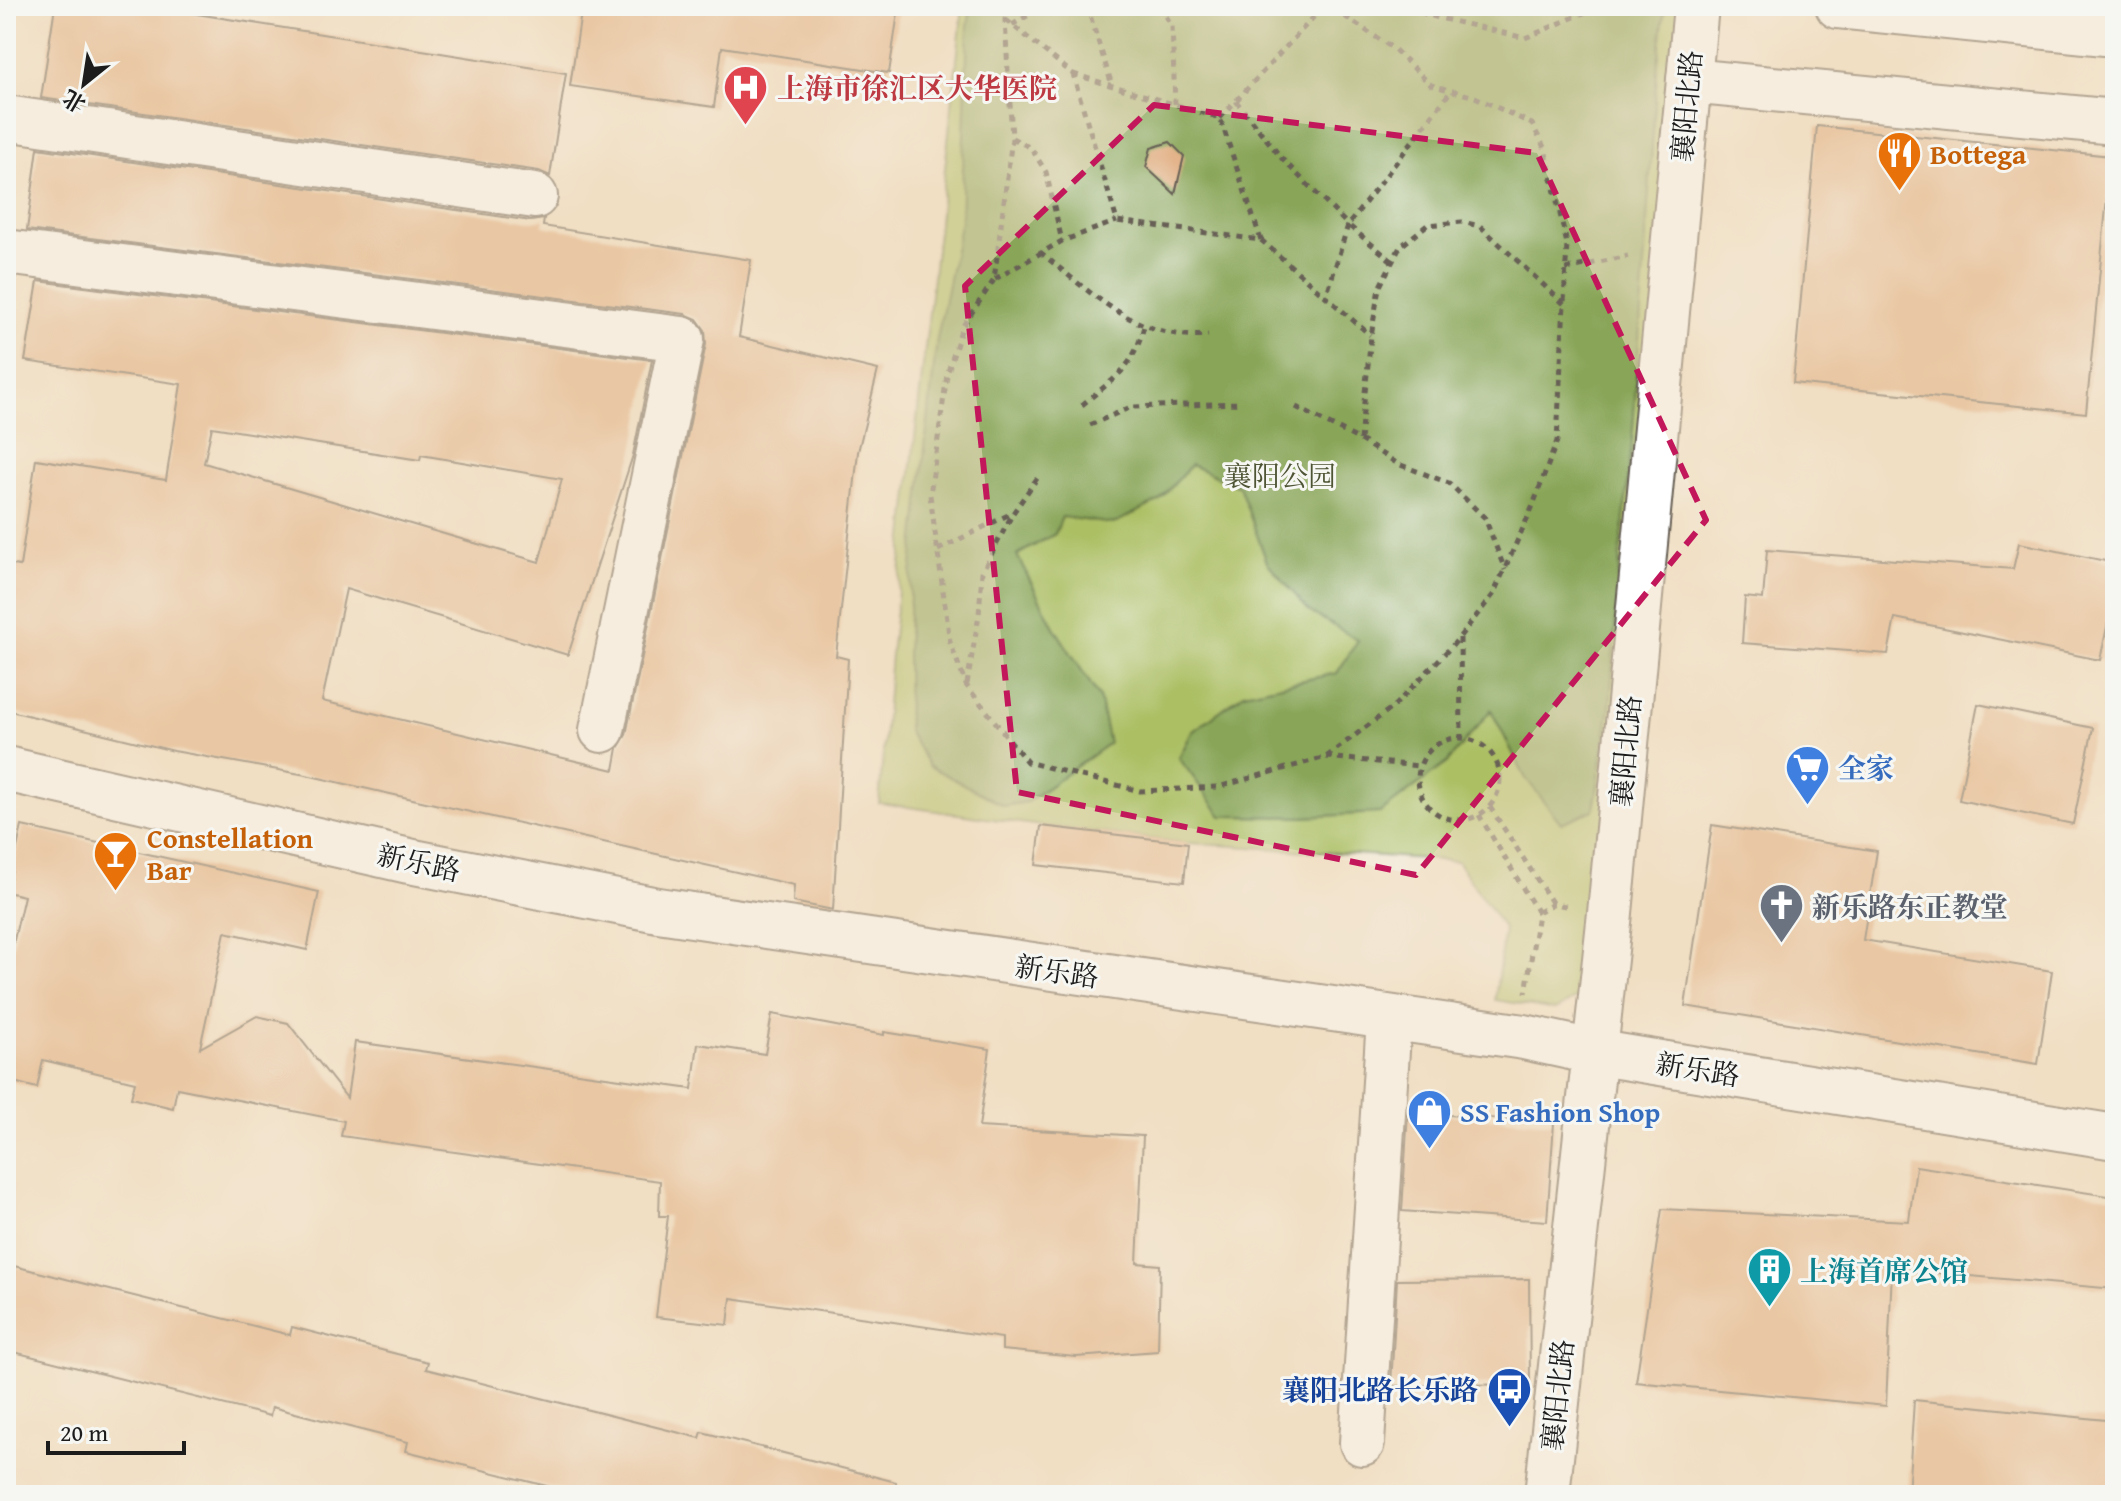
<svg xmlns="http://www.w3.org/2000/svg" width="2121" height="1501" font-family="'Gentium Book Plus','Noto Serif SC',serif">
  <rect width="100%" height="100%" fill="#f6f6f2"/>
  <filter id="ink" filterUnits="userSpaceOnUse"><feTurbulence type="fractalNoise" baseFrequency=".0125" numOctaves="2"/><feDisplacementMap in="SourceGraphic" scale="16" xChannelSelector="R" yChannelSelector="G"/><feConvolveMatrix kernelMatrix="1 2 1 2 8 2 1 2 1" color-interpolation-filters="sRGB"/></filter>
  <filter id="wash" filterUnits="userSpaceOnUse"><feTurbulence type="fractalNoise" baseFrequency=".006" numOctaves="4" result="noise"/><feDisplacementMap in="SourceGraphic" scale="32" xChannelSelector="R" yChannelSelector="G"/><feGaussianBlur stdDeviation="1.8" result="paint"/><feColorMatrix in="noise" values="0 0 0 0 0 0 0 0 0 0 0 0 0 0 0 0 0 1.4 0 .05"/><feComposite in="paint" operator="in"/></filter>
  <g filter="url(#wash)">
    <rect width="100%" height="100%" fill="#f1dfc3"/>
    <path fill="#acbf63" stroke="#646e40" stroke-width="2" d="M 963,6 L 1685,6 L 1588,991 L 1556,1010 L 1495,1000 L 1504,929 L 1457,861 L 1188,843 L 1041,826 L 879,803 L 891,654 Z"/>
    <path fill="#89a659" stroke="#52613a" stroke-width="2" d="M 971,6 L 1665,6 L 1657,72 L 1632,444 L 1620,555 L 1610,707 L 1594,810 L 1561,823 L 1525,777 L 1491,710 L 1448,762 L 1380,813 L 1304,817 L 1222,816 L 1179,758 L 1192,732 L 1244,693 L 1337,673 L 1358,640 L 1310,612 L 1267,562 L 1239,486 L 1191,465 L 1159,501 L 1113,524 L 1062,517 L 1055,534 L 1017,555 L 1054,627 L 1099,697 L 1109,743 L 1027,802 L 1004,806 L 929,766 L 908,731 L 907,652 L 911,575 L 937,339 L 961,220 L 968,26 Z"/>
    <g id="blocks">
      <g fill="#e1ac7e" fill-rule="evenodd">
        <path d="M 55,6 L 147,6 L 566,73 L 550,176 L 539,171 L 41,98 Z"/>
        <path d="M 582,6 L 899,6 L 889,73 L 722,47 L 714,107 L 570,86 Z"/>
        <path d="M 1817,126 L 2111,156 L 2086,413 L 1793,383 Z"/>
        <path d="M 1170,142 L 1184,156 L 1175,194 L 1146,167 L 1151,148 Z"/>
        <path d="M 38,148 L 531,221 L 544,219 L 543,226 L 751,260 L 739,337 L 878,370 L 858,452 L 836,656 L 848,659 L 833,910 L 793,902 L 794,885 L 306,775 L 174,751 L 6,710 L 6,564 L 20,566 L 36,459 L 166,480 L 181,384 L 25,361 L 38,281 L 652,360 L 633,455 L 568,655 L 346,589 L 322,701 L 614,770 L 618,748 L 626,735 L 706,344 L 705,330 L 697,319 L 685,314 L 27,230 ZM 212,427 L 420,460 L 421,455 L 562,479 L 539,562 L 204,463 Z"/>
        <path d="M 2019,543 L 2115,563 L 2115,589 L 2100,660 L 1895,618 L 1888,654 L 1742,643 L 1745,597 L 1763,599 L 1767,550 L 2013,569 Z"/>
        <path d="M 1978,704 L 2093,728 L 2073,824 L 1959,800 Z"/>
        <path d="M 1712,825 L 1877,851 L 1863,940 L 2052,971 L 2038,1064 L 1685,1006 Z"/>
        <path d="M 22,826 L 319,892 L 307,950 L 225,932 L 200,1048 L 257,1016 L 288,1023 L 347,1098 L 355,1042 L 692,1089 L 698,1044 L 765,1054 L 772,1014 L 884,1035 L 884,1032 L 990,1049 L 979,1127 L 1143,1136 L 1137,1263 L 1160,1265 L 1158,1351 L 1076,1357 L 1002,1350 L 1002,1338 L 731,1298 L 728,1325 L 656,1317 L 668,1216 L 659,1216 L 660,1181 L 341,1136 L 344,1121 L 177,1088 L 173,1108 L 131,1098 L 135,1082 L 43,1060 L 37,1088 L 6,1080 L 6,975 L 24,896 L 7,892 Z"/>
        <path d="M 1041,826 L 1188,843 L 1184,882 L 1036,865 Z"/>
        <path d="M 1408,1112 L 1554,1123 L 1547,1221 L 1402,1211 Z"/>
        <path d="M 1916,1166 L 2115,1197 L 2115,1289 L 1892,1269 L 1886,1406 L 1636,1382 L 1662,1209 L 1909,1221 Z"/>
        <path d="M 6,1264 L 290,1335 L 292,1327 L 428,1362 L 426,1369 L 700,1438 L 702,1432 L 896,1482 L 895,1495 L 583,1495 L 406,1451 L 408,1442 L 272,1407 L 270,1416 L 6,1350 Z"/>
        <path d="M 1529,1279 L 1530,1384 L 1391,1386 L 1397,1280 Z"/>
        <path d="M 1914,1400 L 2115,1421 L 2115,1495 L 1908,1495 Z"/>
      </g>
    </g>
  </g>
  <g filter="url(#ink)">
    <use href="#blocks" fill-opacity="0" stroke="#676056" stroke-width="2"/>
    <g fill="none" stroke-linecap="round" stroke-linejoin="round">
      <defs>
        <g id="minor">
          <path d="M 1838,6 L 2115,34"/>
          <path d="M 1689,81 L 2115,122"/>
          <path d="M 6,118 L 535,196"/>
          <path d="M 6,252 L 682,339 L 602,730"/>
          <path d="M 6,769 L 409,861 L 658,910 L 1524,1037 L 1593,1052 L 2115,1137"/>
          <path d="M 1362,1443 L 1389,1019"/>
          <path d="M 1547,1495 L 1610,913 L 1696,6"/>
        </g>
      </defs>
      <use href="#minor" stroke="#676056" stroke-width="48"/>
      <g stroke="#676056" stroke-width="5" stroke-dasharray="6 6" stroke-linecap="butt">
        <path d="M 1007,6 L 1005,20 L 1012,138 L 994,280 L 962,327 L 947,375 L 930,495 L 950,642 L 966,685 L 1027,762 L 1140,791 L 1218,787 L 1326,757 L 1394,706 L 1453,645 L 1493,595 L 1532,508 L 1557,441 L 1567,244 L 1545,149 L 1532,124 L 1475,97 L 1431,85 L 1394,49 L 1329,6"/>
        <path d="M 1087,6 L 1112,85"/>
        <path d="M 1160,6 L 1172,26 L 1175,104"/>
        <path d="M 1410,6 L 1427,15 L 1525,38 L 1584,13 L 1589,6"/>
        <path d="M 1006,20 L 1073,74"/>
        <path d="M 1012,25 L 1044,6"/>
        <path d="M 1073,74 L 1220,118 L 1261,240 L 1117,221 Z"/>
        <path d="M 1236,101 L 1283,160 L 1348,225 L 1326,297"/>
        <path d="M 1220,118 L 1324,6"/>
        <path d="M 1012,138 L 1031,148 L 1046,172 L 1062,241"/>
        <path d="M 1261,240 L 1370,335"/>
        <path d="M 1040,252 C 1090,292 1138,341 1208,335"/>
        <path d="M 1392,261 L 1348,225 L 1451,91"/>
        <path d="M 1566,269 L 1628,256"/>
        <path d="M 995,279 L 1062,241 L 1117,221"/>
        <path d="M 1082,405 C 1114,378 1133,370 1144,326"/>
        <path d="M 1296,407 L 1360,440 L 1398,464 L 1449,483 L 1485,518 L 1505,570"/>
        <path d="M 1090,425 L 1131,407 L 1240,403"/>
        <path d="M 1360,440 L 1371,336 L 1379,288 L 1400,247 L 1427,225 L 1462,222 L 1480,226 L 1564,304"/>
        <path d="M 938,550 L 1012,513"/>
        <path d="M 1460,638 L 1461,737"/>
        <path d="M 967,684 L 979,615 L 982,572 L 1013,513 L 1038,477"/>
        <circle cx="1459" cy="779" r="41"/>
        <path d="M 1326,757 L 1419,766"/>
        <path d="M 1490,807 L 1553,904"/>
        <path d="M 1479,815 L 1538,913 L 1526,993"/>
        <path d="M 1538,912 L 1553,904 L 1566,906"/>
      </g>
      <use href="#minor" stroke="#fff" stroke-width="44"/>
    </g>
  </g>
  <path d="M0 0H2121V1501H0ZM 1154,105 L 1537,153 L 1706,520 L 1416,875 L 1017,792 L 965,286 Z" fill="#f1dfc3" fill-opacity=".55" fill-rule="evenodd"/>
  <path fill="none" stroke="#c2185b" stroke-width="6" stroke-dasharray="16 10" stroke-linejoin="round" d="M 1154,105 L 1537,153 L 1706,520 L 1416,875 L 1017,792 L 965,286 Z"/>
  <defs>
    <symbol id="hospital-pin" viewBox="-11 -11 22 30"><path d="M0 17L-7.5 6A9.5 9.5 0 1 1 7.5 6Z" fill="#e0444e" stroke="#f6f6f2"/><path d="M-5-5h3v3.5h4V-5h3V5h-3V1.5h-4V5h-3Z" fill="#fff"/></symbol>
    <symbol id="restaurant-pin" viewBox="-11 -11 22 30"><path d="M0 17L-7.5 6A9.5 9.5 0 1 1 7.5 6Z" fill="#e8710a" stroke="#f6f6f2"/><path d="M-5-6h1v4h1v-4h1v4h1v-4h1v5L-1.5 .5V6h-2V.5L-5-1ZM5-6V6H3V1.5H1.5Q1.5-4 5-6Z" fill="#fff"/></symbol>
    <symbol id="supermarket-pin" viewBox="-11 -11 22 30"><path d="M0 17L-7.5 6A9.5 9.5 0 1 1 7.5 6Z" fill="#3f7fe0" stroke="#f6f6f2"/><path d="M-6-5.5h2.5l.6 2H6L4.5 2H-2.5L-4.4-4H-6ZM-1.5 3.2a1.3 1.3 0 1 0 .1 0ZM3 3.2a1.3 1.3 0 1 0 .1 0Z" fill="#fff"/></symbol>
    <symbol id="bar-pin" viewBox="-11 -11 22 30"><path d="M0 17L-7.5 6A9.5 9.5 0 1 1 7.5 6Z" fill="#e8710a" stroke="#f6f6f2"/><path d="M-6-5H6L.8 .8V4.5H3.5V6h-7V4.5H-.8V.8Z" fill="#fff"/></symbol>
    <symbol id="church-pin" viewBox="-11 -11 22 30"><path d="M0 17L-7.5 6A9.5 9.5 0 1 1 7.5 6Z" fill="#6b7280" stroke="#f6f6f2"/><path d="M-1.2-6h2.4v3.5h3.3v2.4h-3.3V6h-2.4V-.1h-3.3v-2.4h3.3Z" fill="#fff"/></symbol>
    <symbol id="shop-pin" viewBox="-11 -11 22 30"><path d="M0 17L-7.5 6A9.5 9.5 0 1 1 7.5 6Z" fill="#3f7fe0" stroke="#f6f6f2"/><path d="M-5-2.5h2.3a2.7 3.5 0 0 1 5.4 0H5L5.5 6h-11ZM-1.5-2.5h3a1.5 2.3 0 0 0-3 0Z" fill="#fff"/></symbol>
    <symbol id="building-pin" viewBox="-11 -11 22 30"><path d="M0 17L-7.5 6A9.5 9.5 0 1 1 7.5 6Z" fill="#0f9aa8" stroke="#f6f6f2"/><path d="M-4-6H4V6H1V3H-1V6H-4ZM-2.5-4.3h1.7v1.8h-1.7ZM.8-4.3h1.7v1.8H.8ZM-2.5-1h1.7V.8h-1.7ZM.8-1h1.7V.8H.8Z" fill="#fff"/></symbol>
    <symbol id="bus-pin" viewBox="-11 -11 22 30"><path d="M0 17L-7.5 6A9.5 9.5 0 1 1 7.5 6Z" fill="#1a4fb4" stroke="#f6f6f2"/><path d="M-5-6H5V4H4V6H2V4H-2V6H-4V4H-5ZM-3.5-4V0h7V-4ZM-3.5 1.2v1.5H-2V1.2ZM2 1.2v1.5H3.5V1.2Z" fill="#fff"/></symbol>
  </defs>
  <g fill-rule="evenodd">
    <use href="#hospital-pin" x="720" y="62" width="51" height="69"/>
    <use href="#restaurant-pin" x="1874" y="128" width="51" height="69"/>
    <use href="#supermarket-pin" x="1782" y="742" width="51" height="69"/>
    <use href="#bar-pin" x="90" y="828" width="51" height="69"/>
    <use href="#church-pin" x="1756" y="880" width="51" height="69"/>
    <use href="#shop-pin" x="1404" y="1086" width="51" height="69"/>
    <use href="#building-pin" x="1744" y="1244" width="51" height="69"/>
    <use href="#bus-pin" x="1484" y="1364" width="51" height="69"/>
  </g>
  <g text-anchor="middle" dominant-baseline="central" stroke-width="6" stroke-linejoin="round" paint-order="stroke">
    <g font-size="28" font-weight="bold" fill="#be3a42" stroke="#f6f6f2" text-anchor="start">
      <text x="777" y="87">上海市徐汇区大华医院</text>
    </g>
    <g font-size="28" fill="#1c1c1c" stroke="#f6f6f2">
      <text transform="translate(1686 106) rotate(-85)">襄阳北路</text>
      <text transform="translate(1625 751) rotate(-85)">襄阳北路</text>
      <text transform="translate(419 862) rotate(12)">新乐路</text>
      <text transform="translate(1057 971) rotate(8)">新乐路</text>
      <text transform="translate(1698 1069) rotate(9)">新乐路</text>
      <text transform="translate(1557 1395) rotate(-84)">襄阳北路</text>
    </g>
    <g font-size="28" font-weight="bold" fill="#c56008" stroke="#f6f6f2" text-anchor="start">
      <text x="1930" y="153">Bottega</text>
      <text x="147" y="837">Constellation<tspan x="147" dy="32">Bar</tspan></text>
    </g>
    <g font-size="28" fill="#4e5535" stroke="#f6f6f2">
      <text x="1280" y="475">襄阳公园</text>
    </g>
    <g font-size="28" font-weight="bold" fill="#366cbe" stroke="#f6f6f2" text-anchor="start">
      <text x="1838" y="767">全家</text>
      <text x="1460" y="1111">SS Fashion Shop</text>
    </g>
    <g font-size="28" font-weight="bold" fill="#5b616d" stroke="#f6f6f2" text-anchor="start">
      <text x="1812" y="906">新乐路东正教堂</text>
    </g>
    <g font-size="28" font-weight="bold" fill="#0d838f" stroke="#f6f6f2" text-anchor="start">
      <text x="1800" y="1270">上海首席公馆</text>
    </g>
    <g font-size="28" font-weight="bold" fill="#164399" stroke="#f6f6f2" text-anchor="end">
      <text x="1478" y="1389">襄阳北路长乐路</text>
    </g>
  </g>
  <rect width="2121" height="1501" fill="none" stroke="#f6f6f2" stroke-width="32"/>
  <g transform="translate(84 84) rotate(210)" stroke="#f6f6f2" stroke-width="6" paint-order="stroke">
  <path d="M0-6L14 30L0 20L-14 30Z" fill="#1c1c1c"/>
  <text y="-12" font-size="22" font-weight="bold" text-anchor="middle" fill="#1c1c1c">北</text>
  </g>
  <path d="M48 1441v12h136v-12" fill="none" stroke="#1c1c1c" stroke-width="4"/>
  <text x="60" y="1441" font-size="24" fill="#1c1c1c" stroke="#f6f6f2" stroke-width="6" paint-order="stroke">20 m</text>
</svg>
